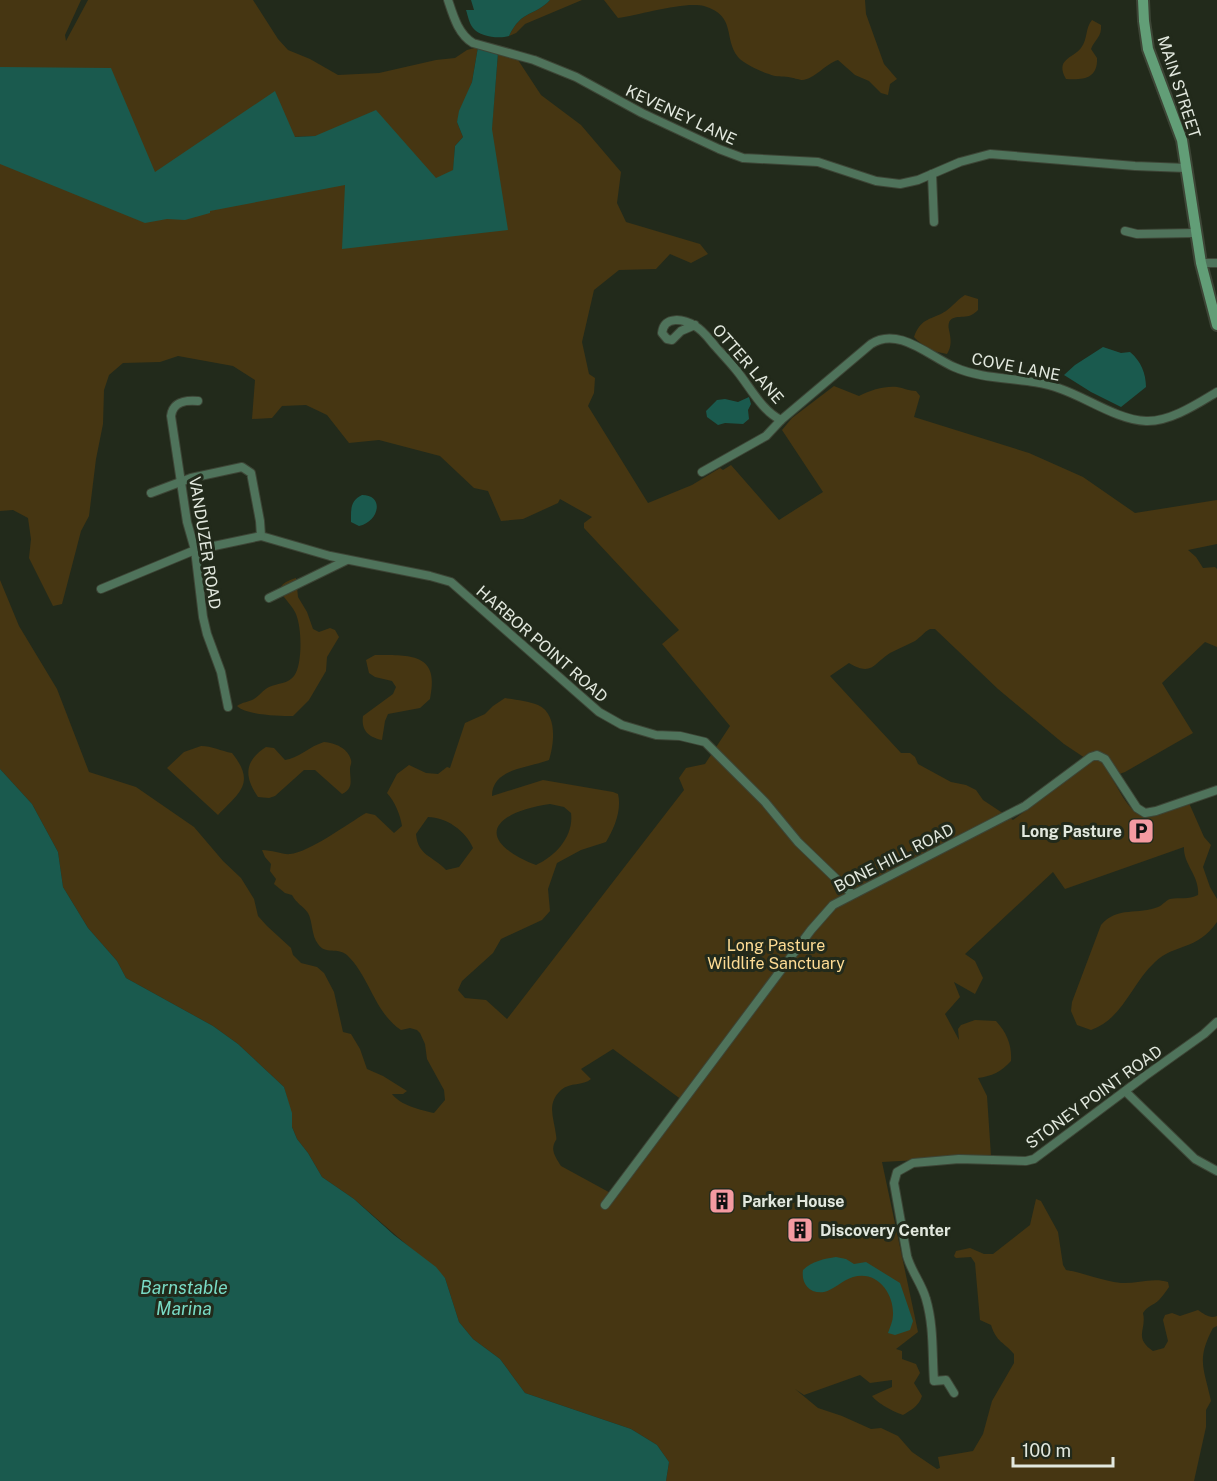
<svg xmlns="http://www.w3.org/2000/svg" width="1217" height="1481" font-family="'Public Sans',sans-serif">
  <rect width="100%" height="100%" fill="#222a1b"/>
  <g fill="#463612" fill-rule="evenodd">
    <path d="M 0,0 L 81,0 L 65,35 L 66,41 L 88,0 L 253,0 L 278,39 L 288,50 L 310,59 L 338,75 L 379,73 L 436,60 L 455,58 L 467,50 L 478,47 L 472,82 L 457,122 L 463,137 L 455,146 L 453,174 L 445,197 L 338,135 L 269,138 L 179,195 L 0,81 Z"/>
    <path d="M 550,0 L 582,0 L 525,24 L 516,33 L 509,36 C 522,9 534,17 550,0 Z"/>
    <path d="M 604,0 L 865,0 L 866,14 L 884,64 L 897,79 L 890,84 L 888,95 L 881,93 L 869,81 L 855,75 L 838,60 C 825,64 815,79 802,80 C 801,80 793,78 793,78 C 787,76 780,77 775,76 C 764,73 745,65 738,57 C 723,38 737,16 704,6 C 685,1 639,15 618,18 Z"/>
    <path d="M 1092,20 L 1101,25 C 1102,37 1095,39 1091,49 L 1097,58 C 1098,79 1083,80 1066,79 C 1055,59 1072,59 1081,48 C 1088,39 1085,28 1092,20 Z"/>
    <path d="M 498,53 L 518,60 L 541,95 L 581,125 L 621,172 L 617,203 L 626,222 L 700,244 L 708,254 L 691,263 L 670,254 L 656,269 L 619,270 L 594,290 L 582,342 L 589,374 L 595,378 L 594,393 L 588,406 L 648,503 L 692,485 L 720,468 L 723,470 L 731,465 L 779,520 L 823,492 L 782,430 L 792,418 L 834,386 L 859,396 C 871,390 884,386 897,387 C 904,388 909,391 916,391 L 920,396 L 914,417 L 1029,453 L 1083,477 L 1135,513 L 1217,500 L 1217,544 L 1188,550 L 1196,557 L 1203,568 L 1215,567 L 1217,569 L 1217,647 L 1205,642 L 1162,683 L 1193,733 L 1125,772 L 1111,777 C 1120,790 1130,817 1148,816 L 1189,803 L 1204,837 L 1211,845 L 1203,867 L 1210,887 L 1217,899 L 1217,922 C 1197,951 1175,943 1155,962 C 1131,984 1123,1019 1091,1030 L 1077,1025 L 1071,1011 L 1072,1002 L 1101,925 C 1117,906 1139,915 1158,907 C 1163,905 1165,901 1170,899 C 1180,897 1188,900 1198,895 C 1200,876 1183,864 1184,847 L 1065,889 L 1053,872 L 965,954 L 975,961 L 983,978 L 975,994 L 954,982 L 960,997 L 945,1014 L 959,1040 L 958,1029 L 961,1025 L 975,1020 L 996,1021 C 1007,1033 1012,1045 1011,1061 C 1001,1072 992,1076 978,1078 L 987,1096 L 991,1156 L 882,1162 L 918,1332 L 896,1349 L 902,1351 L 902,1359 L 916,1364 L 920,1373 L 914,1383 L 922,1396 C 919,1406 911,1410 903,1415 C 894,1412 877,1403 872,1396 L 892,1387 L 892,1380 L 870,1383 L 860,1375 L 804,1395 L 795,1389 L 818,1408 L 842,1416 L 871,1429 L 881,1428 L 898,1436 L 912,1452 L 937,1469 L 940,1468 L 938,1457 L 973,1451 L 983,1434 L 992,1401 L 1014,1363 L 1014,1354 C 1003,1341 997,1343 991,1325 L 980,1320 L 975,1263 L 971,1257 L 956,1258 L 954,1256 L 956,1251 L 970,1248 L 984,1254 L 993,1254 L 1030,1225 L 1036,1199 L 1041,1201 L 1058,1232 L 1063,1265 L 1066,1270 C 1085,1273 1102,1281 1121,1283 C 1136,1284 1153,1277 1168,1282 L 1169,1287 C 1166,1291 1163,1296 1159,1300 C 1154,1305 1147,1306 1143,1313 C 1147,1330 1133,1337 1153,1351 L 1164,1348 L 1168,1341 L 1163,1320 L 1165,1315 L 1172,1313 L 1180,1316 L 1198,1310 C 1204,1314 1210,1319 1217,1316 L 1217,1326 L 1213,1328 C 1196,1360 1204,1368 1211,1401 L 1206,1410 L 1206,1427 L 1194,1481 L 666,1481 L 669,1462 L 657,1445 L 631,1429 L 525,1393 L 500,1359 L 473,1339 L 459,1322 L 445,1278 L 354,1199 L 322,1177 L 308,1153 L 297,1139 L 292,1127 L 291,1113 L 284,1087 L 238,1044 L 213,1026 L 126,978 L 117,961 L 88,928 L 63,887 L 58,852 L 32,804 L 0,769 L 0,580 L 19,626 L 57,689 L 89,772 L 136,787 L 194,827 L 223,861 L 241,878 L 254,899 L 258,916 L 267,926 L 291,948 L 293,955 L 301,963 L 317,967 L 324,973 L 334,992 L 343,1032 L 351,1034 L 360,1049 L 367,1069 L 383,1076 L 407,1091 L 403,1094 L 392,1094 C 400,1105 420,1110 434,1113 L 445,1100 L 444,1090 L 427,1059 L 425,1044 L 420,1033 L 417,1030 L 410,1028 L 401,1030 C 374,1012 370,977 347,955 C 338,947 325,955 318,944 C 311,935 313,922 308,913 C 303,906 296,903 292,895 L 285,893 L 274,884 L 276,879 L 270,871 L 271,864 L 265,857 L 262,850 C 272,850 284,855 290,854 C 308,853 349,823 366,813 L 375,815 L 394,833 L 402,826 C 400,814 395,802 387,793 L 397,774 L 409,765 L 426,773 L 438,774 L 447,767 L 450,768 L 465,723 L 485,714 L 493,706 L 505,698 C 516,700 528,701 538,705 C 558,714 554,744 549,760 C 529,768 492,768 492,796 L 543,780 L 613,792 L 618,794 C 622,810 614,829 606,842 L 581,850 L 557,863 L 548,889 L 550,911 L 542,920 L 501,939 L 493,953 L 462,981 L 458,990 L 465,998 L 486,1000 L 507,1019 L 684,790 L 679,778 L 686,768 L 705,764 L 730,726 L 662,644 L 679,630 L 584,528 L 584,523 L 592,517 L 560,499 L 558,503 L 523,519 L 501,521 L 488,491 L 474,488 L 440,456 L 379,440 L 349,443 L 327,415 L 306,405 L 282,406 L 272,418 L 252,419 L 255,380 L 233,366 L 178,356 L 160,362 L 123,363 L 109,375 L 104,390 L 103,424 L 96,459 L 89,516 L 81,531 L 62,604 L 53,606 L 29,558 L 31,539 L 28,518 L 13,510 L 0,511 L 0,98 L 211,205 L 240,176 L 383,184 L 469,179 L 492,126 ZM 930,629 L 935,629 L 998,689 L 1064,744 L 1091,762 L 1013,820 L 983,800 L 976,790 L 966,785 L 951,782 L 918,764 L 915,757 L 910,753 L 901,753 L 830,676 L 849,663 C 872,677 874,663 890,653 C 898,649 907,645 915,641 C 921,637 924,632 930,629 ZM 550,804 L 564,807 L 571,813 C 574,836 556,856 536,865 C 471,839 494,812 550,804 ZM 428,817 C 446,817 466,831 473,848 L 459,867 L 446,870 C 432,855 418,856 416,834 ZM 613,1049 L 686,1103 L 616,1196 L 561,1166 C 557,1159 551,1152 554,1144 C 556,1138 557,1142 556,1135 C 554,1118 546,1104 561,1090 C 570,1082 583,1086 591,1079 L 581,1069 Z"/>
    <path d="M 965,295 L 978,299 L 978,310 C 976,312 972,315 969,316 C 960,318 946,314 949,330 C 951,339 952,346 947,354 C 934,352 923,347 914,337 C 921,317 932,320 946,311 C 953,306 958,299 965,295 Z"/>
    <path d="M 296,578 L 298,597 L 307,612 L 313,629 L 319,632 L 330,628 L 335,630 L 339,637 L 327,657 L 326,671 L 309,700 L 293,716 C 279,716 246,715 237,706 C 242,702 249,702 254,699 C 259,696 263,690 269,687 C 278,683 288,684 294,676 C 303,664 302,625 295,612 C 288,598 266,587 296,578 Z"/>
    <path d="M 375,655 C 411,655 440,653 430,699 L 420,708 L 388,714 L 385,721 L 382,740 C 368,737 361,730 363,716 L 393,694 L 396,687 L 392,681 L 375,677 L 369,673 L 366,660 Z"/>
    <path d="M 324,742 C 335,743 348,748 351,760 C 352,764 350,765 350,769 C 350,781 354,788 342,794 L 315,770 L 304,770 L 275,796 L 269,798 L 258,797 C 244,777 244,761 266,747 L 274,748 L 285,760 C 297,759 310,746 324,742 Z"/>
    <path d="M 201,746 C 212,746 221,751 232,753 C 256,783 240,792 218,815 L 167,768 L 184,752 Z"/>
  </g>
  <g fill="#1a5a4e">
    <path d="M 471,0 L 550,0 C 534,17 522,9 509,36 C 499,39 480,37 473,28 C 469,23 468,16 466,10 L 474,10 Z"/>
    <path d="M 478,47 L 498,53 L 492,129 L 508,230 L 342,249 L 345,185 L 210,211 L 210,213 L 185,220 L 167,219 L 145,223 L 0,164 L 0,67 L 111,68 L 155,172 L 275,91 L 295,137 L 315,136 L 376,110 L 436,178 L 453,170 L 455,146 L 463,137 L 457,122 L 459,111 L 472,82 Z"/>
    <path d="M 1103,347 L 1121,353 L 1130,352 C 1141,361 1146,374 1146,387 L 1121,407 L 1091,392 L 1064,375 L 1075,365 Z"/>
    <path d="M 749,397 L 751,404 L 748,410 L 749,419 L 743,424 L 725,423 L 718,425 L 707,417 L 706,411 L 717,400 L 725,399 L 738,402 Z"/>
    <path d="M 362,495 C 385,495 379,522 359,526 L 351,522 C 351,509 350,501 362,495 Z"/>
    <path d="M 0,769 L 32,804 L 58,852 L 63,887 L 88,928 L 117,961 L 126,978 L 213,1026 L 238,1044 L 284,1087 L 292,1113 L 292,1127 L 297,1139 L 308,1153 L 322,1177 L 354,1199 L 394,1235 L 436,1267 L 445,1278 L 459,1322 L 473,1339 L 500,1359 L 525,1393 L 631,1429 L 657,1445 L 669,1462 L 666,1481 L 0,1481 Z"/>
    <path d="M 836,1257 L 846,1259 L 854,1264 L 866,1262 L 900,1283 L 913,1321 L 910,1330 L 895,1335 L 888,1333 C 890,1327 893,1321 893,1315 C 894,1293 877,1270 853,1277 C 843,1280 833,1290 824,1292 C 809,1294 801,1283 803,1270 C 812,1261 824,1259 836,1257 Z"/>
  </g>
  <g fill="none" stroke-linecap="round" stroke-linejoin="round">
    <defs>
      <g id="minor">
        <path d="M 448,0 C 453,15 458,34 473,43 L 534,60 L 576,77 L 642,113 L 719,149 L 743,158 L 818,162 L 876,181 L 900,184 L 918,180 L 960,162 L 990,154 L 1135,166 L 1186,168"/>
        <path d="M 932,174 L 934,222"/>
        <path d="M 1125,231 L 1137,234 L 1195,233"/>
        <path d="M 1201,263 L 1217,263"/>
        <path d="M 695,325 L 681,331 L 672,340 L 667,339 L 662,333 C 664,315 684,319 695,326 C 703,330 709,339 715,346 C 722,354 730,362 737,371 C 750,387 762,411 781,420"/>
        <path d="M 198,401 C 186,400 173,401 171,416 L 187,522 L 195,550 L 203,617 L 207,634 L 221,672 L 228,707"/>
        <path d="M 702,472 L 766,436 L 781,420 L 871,344 C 898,326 929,356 954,367 C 988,382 1026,376 1061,389 C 1087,398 1118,420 1146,421 C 1170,422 1197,404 1217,392"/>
        <path d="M 151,493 L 191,478 L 242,467 L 251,473 L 260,521 L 261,536 L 330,556 L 430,576 L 451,582 L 599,712 L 622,725 L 656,735 L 680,736 L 705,742 L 765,802 L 798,842 L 852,894"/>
        <path d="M 101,589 L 195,550 L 261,536"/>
        <path d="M 269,598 L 347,560"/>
        <path d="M 1125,1091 L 1195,1159 L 1217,1171"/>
        <path d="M 605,1205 L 811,930 L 833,905 L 1025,806 L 1091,757 L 1097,755 L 1105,759 L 1137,808 L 1145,813 L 1156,811 L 1217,790"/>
        <path d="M 954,1393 L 946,1380 L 934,1381 C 932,1354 934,1326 926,1299 C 922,1284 911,1271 907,1256 L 894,1183 L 897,1172 L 913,1163 L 959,1159 L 1026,1161 L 1034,1159 L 1145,1076 L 1204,1034 L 1217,1022"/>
      </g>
      <path id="secondary" d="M 1143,0 L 1144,21 L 1148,49 L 1182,140 L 1201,263 L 1217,325"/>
    </defs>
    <use href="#minor" stroke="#3d4536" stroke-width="10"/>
    <use href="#secondary" stroke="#3d4536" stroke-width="14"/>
    <use href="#minor" stroke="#4f735b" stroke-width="8"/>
    <use href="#secondary" stroke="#629e77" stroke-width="10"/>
  </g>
  <defs>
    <symbol id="parking-square" viewBox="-11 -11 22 22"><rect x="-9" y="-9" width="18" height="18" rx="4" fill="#f49aa1" stroke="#222a1b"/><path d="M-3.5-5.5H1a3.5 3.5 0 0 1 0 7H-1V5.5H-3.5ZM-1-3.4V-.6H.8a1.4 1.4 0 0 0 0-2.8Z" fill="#111"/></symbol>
    <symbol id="building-square" viewBox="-11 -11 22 22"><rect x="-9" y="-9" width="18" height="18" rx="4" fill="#f49aa1" stroke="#222a1b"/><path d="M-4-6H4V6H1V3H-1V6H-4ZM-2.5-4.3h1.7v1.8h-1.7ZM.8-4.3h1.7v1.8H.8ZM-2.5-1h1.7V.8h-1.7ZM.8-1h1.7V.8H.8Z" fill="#111"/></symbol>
  </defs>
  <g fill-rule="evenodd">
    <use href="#parking-square" x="1126" y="816" width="30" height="30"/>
    <use href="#building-square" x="707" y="1186" width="30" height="30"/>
    <use href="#building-square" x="785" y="1215" width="30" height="30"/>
  </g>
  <g text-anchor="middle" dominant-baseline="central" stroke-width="6" stroke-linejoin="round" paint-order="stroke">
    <g font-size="16" fill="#e2e8de" stroke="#222a1b">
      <text transform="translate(1179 87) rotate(72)">MAIN STREET</text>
      <text transform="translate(681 115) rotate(25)">KEVENEY LANE</text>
      <text transform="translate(748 364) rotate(49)">OTTER LANE</text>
      <text transform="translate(1016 367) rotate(11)">COVE LANE</text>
      <text transform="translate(205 543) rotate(81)">VANDUZER ROAD</text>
      <text transform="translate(542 644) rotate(41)">HARBOR POINT ROAD</text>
      <text transform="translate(894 858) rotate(-27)">BONE HILL ROAD</text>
      <text transform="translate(1094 1097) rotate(-36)">STONEY POINT ROAD</text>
    </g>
    <g font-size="16" font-weight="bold" fill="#e2e8de" stroke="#222a1b" text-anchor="start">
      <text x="1122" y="831" text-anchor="end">Long Pasture</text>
      <text x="742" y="1201">Parker House</text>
      <text x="820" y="1230">Discovery Center</text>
    </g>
    <g font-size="16" fill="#fedc94" stroke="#222a1b">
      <text x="776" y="945">Long Pasture<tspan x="776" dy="18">Wildlife Sanctuary</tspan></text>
    </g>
    <g font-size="18" font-style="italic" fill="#79dac4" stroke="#222a1b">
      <text x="184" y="1287">Barnstable<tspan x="184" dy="21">Marina</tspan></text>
    </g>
  </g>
  <path d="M1013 1457v9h100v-9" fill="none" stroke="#e2e8de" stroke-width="3"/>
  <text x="1022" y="1457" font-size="18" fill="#e2e8de" stroke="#222a1b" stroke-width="4.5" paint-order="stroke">100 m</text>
</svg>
